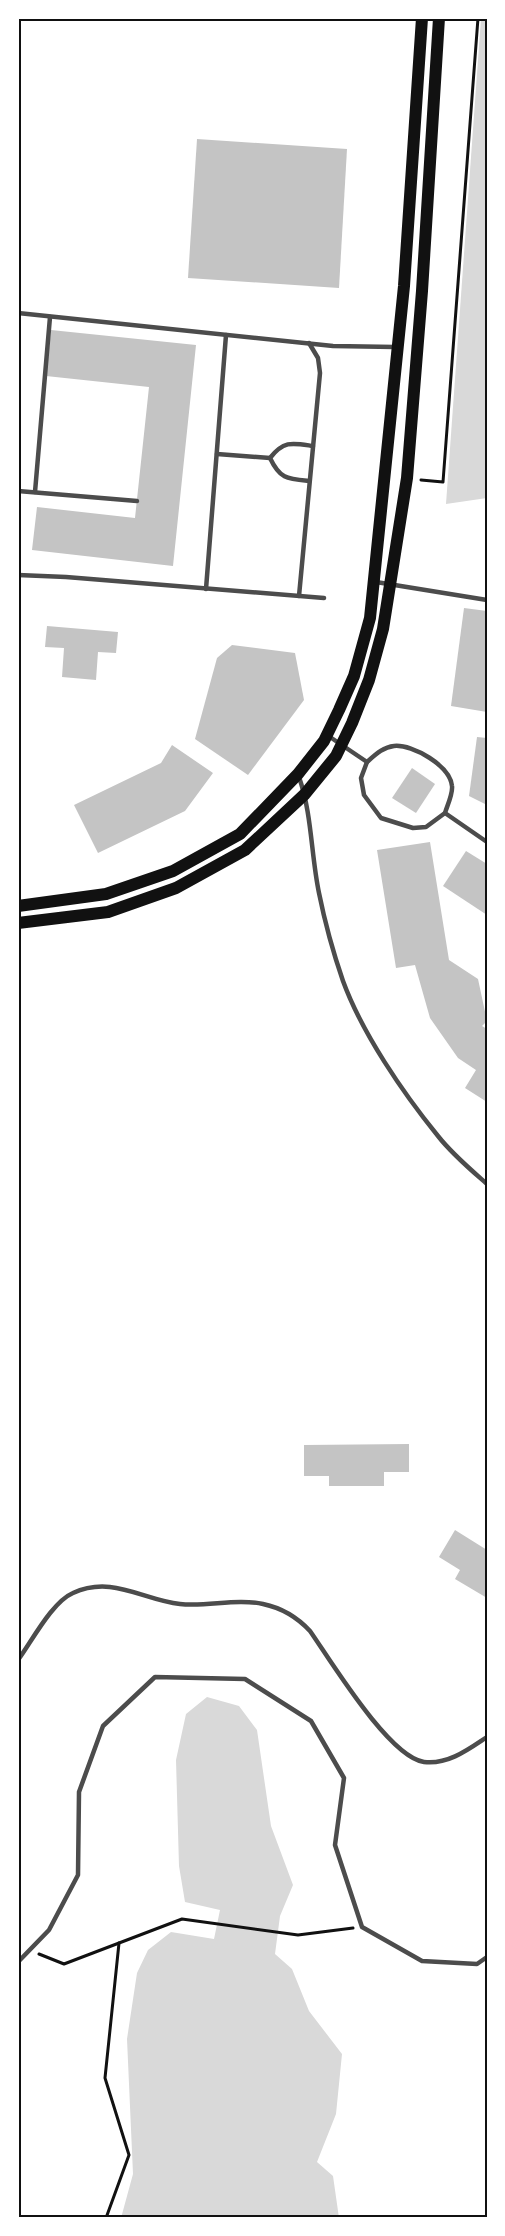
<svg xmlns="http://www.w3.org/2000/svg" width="505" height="2236" font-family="'DM Sans',sans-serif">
  <rect width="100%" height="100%" fill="#fff"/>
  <g fill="#d9d9d9">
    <path d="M 481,18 L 487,18 L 487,498 L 446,504 Z"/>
    <path d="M 207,1697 L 239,1706 L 257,1730 L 271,1826 L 293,1885 L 280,1916 L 275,1954 L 292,1969 L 309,2011 L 342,2054 L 336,2114 L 317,2162 L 333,2176 L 339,2218 L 121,2218 L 133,2174 L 127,2039 L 137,1973 L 148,1950 L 171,1932 L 214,1939 L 220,1910 L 185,1902 L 179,1866 L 176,1760 L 186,1714 Z"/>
  </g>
  <g fill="#c4c4c4">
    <path d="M 197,139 L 347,149 L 339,288 L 188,278 Z"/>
    <path d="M 51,330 L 196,345 L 173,566 L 32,550 L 37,507 L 135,518 L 149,387 L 46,376 Z"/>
    <path d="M 464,608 L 487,611 L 487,712 L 451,706 Z"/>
    <path d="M 47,626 L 118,632 L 116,653 L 98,652 L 96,680 L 62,677 L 64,648 L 45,647 Z"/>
    <path d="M 232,645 L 295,653 L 304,700 L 248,775 L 195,739 L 217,658 Z"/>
    <path d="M 477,737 L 487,738 L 487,805 L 469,796 Z"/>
    <path d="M 172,745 L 213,773 L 185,811 L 98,853 L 74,805 L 161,763 Z"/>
    <path d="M 412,768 L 435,784 L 416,813 L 392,798 Z"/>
    <path d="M 430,842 L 449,960 L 478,979 L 487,1021 L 482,1026 L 487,1029 L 487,1102 L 465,1088 L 476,1070 L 458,1058 L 430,1018 L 415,965 L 396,968 L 377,850 Z"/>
    <path d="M 466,851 L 487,864 L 487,915 L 443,886 Z"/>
    <path d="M 409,1444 L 409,1472 L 384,1472 L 384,1486 L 329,1486 L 329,1476 L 304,1476 L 304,1445 Z"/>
    <path d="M 455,1530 L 487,1550 L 487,1598 L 455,1579 L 460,1570 L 439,1557 Z"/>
  </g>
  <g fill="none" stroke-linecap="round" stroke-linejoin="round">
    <g stroke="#111" stroke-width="3">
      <path d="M 421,480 L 443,482 L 478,18"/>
      <path d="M 39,1954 L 64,1964 L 182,1919 L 298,1935 L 353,1928"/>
      <path d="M 106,2218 L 129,2155 L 105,2078 L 119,1943"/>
    </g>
    <g stroke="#4c4c4c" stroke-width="4.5">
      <path d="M 18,313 L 333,346 L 395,347"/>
      <path d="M 217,454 L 270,458"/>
      <path d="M 309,481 C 287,479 280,479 270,458 C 284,440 293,443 313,446"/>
      <path d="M 18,491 L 137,501"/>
      <path d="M 35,492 L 50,317"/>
      <path d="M 18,575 L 66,577 L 324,598"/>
      <path d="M 376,582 L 487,600"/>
      <path d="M 206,589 L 226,335"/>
      <path d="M 299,596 L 320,373 L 318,358 L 309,343"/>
      <path d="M 327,735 L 367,762 C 375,755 383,747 394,746 C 413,744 450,766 452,786 C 453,794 447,806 445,813 L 487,842"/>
      <path d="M 367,762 L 361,778 L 364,795 L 381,818 L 413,828 L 426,827 L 445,813"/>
      <path d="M 299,777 C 312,814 311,855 319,893 C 325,923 333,952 343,981 C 362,1033 403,1093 438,1136 C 452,1154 470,1169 487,1184"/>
      <path d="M 18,1660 C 32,1641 52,1602 73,1593 C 112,1575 143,1600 180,1604 C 208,1607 236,1598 263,1604 C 282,1608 297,1617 310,1631 C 331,1661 389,1757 424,1762 C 448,1765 469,1749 487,1737"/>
      <path d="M 18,1962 L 49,1930 L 78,1875 L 79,1792 L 103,1726 L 155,1677 L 245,1679 L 311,1721 L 344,1778 L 335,1845 L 362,1927 L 422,1961 L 477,1964 L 487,1957"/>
    </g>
    <g stroke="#111" stroke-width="12">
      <path d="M 18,906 L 106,894 L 173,871 L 240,834 L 298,774 L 324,741 L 339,710 L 354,676 L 370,618 L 404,286 L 422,18"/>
      <path d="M 18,923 L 108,912 L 176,888 L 245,850 L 305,794 L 336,756 L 352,723 L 369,680 L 383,629 L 407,478 L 422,291 L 439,18"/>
    </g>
  </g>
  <rect width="505" height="2236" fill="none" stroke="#ffffff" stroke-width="39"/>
  <rect x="20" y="20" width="466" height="2196" fill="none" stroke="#111" stroke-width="2"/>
</svg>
